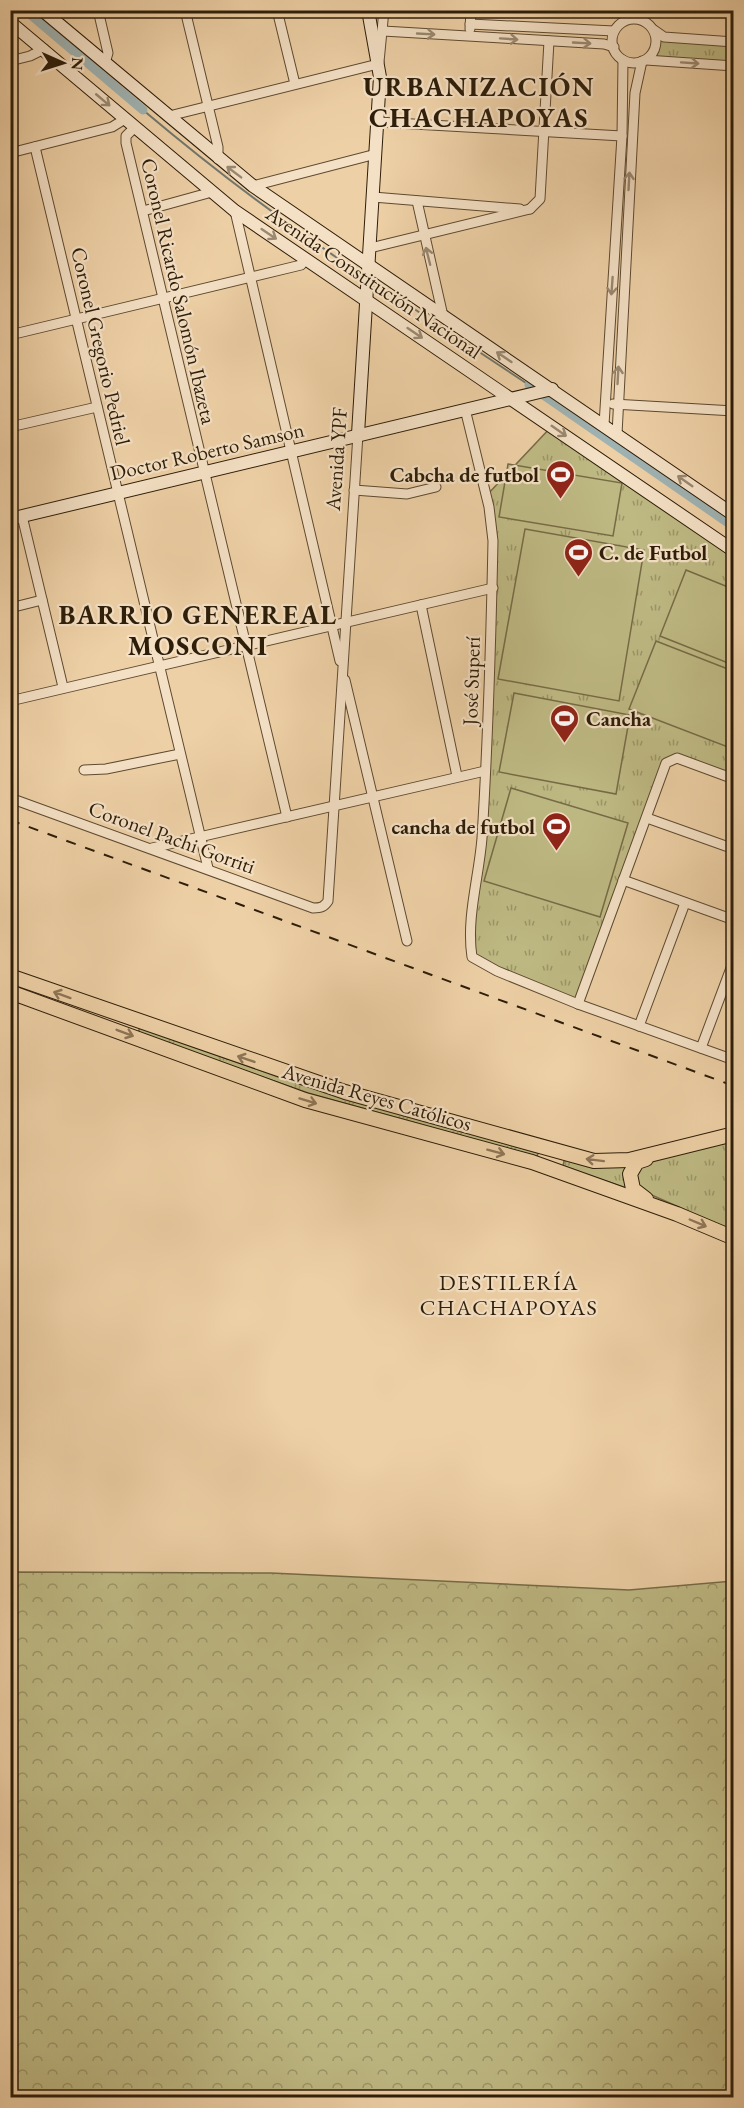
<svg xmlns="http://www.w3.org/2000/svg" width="744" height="2108" font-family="'EB Garamond',serif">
  <defs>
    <pattern id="grass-tufts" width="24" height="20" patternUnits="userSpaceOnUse" patternTransform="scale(1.5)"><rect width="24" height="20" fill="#beb983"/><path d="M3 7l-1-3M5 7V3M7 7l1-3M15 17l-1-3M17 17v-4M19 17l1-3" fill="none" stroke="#9b9669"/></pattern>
    <pattern id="forest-crowns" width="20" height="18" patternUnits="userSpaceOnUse" patternTransform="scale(1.5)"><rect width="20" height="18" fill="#beb983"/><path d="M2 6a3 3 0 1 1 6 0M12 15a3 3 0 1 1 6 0" fill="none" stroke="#9b9669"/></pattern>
  </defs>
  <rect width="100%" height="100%" fill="#eed0a6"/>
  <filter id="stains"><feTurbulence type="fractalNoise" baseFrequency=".00333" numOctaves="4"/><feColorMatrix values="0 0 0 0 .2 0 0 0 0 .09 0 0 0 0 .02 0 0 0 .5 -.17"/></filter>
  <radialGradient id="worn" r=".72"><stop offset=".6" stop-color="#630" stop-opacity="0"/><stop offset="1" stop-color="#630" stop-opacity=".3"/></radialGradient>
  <g fill="url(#grass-tufts)" stroke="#766b46" stroke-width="1.5">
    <path d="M 656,32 L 733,41 L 733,65 L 646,60 L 654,50 Z"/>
    <path d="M 552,426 L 733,554 L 733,780 L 674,758 L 666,763 L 578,1004 L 472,957 L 493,546 L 486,496 Z"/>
    <path d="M 140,1027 L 292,1082 L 538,1153 L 537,1157 L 308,1093 L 138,1033 Z"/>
    <path d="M 719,1141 L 733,1141 L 733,1231 L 638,1189 L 635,1169 L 641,1164 Z"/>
    <path d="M 567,1160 L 599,1167 L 628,1166 L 626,1188 L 563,1166 L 564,1161 Z"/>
  </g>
  <path fill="url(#forest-crowns)" stroke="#766b46" stroke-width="1.5" d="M 11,1572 L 271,1573 L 629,1590 L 733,1581 L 733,2097 L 11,2097 Z"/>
  <g fill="#beb983" stroke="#766b46" stroke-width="1.5">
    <path d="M 508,464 L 622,483 L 613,536 L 499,517 Z"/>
    <path d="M 525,529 L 644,550 L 619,701 L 498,679 Z"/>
    <path d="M 686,570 L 733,589 L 733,665 L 660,636 Z"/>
    <path d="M 656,641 L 733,671 L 733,749 L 629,709 Z"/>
    <path d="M 514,693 L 630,715 L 616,794 L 499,772 Z"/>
    <path d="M 511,788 L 628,823 L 600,917 L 484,881 Z"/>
  </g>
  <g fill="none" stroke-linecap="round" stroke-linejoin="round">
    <g stroke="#71776f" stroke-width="2">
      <path d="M 143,110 C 213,169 287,225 364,276"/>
      <path d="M 372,281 L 529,385"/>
    </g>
    <g stroke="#9fb3b3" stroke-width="9">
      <path d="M 25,10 L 143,110"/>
      <path d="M 529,385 L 734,527"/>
    </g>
    <defs>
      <g id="street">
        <path d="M 98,10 L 108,53 L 105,63"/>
        <path d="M 185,10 L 218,147 L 218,159"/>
        <path d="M 277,10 L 295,84"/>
        <circle cx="634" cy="41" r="22"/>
        <path d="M 470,24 L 614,31"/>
        <path d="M 470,29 L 471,10"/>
        <path d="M 654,30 L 664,37 L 734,42"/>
        <path d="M 383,31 L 604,44 L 614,47"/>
        <path d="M 646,60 L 734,66"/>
        <path d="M 10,61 L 30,56 L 44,49"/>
        <path d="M 169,116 L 374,65 L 379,62 L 384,10"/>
        <path d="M 378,122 L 622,136"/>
        <path d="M 135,127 L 126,136 L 126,143 L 287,817"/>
        <path d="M 35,147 L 208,868"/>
        <path d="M 10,153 L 112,127 L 125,119"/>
        <path d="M 253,186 L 376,154"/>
        <path d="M 373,197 L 520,209"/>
        <path d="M 417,201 L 443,316"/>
        <path d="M 530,209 L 540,199 L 549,41"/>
        <path d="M 143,211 L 212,192"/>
        <path d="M 235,211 L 340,661"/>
        <path d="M 370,248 L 530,209"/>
        <path d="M 10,335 L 301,265 L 306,259"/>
        <path d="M 613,404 L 734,411"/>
        <path d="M 465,409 L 489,507 L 493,541 C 491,640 488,740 482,838 C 479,877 466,918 472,957 L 497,971 L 578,1004 L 734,1060"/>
        <path d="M 604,425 L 622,136 L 623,60"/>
        <path d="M 10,427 L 97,407"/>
        <path d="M 617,434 L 635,93 L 642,61"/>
        <path d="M 354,490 L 407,494 L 436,487"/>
        <path d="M 22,516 L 63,687"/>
        <path d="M 421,605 L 457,776"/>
        <path d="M 10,608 L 42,600"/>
        <path d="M 345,680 L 407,941"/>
        <path d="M 10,701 L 493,588"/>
        <path d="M 84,770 L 106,769 L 180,754"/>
        <path d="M 10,798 L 313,908 C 321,908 324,907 328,901 L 358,434"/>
        <path d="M 647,818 L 734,849"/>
        <path d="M 152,848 L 485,771"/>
        <path d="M 623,880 L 734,920"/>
        <path d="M 578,1004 L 666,763 L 677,758 L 734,779"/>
        <path d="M 639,1026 L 685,903"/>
        <path d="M 701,1048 L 734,960"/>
      </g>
      <g id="secondary">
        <path d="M 42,10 L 253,186 L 734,515"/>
        <path d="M 10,22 L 235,211 L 734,551"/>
        <path d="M 358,434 L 380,77 L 368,10"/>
        <path d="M 10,519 L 552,389"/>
      </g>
      <g id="primary">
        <path d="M 10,976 L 345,1092 L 594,1161 L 629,1160 L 734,1134"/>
        <path d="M 10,992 L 305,1100 L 532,1162 L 677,1214 L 734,1238"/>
        <path d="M 646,1159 L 637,1162 L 630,1174 L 633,1189 L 646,1199"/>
      </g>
    </defs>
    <use href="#street" stroke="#5d4a30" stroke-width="11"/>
    <use href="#secondary" stroke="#2d1d08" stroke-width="14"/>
    <use href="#primary" stroke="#2d1d08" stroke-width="16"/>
    <use href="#street" stroke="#f4e0c5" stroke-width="9"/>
    <use href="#secondary" stroke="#f4e0c5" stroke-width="12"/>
    <use href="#primary" stroke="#eed0a6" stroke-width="14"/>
    <path stroke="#2d1d08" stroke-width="2" stroke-dasharray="10 10" stroke-linecap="butt" d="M 10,820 L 734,1086"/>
  </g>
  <defs><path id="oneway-shaft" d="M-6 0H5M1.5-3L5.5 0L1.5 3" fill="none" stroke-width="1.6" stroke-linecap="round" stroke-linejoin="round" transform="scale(1.5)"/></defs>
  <g stroke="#9a8870">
    <use href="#oneway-shaft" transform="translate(426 34) rotate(3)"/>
    <use href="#oneway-shaft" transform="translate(509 39) rotate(4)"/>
    <use href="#oneway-shaft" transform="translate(582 43) rotate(3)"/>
    <use href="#oneway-shaft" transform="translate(690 63) rotate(4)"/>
    <use href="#oneway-shaft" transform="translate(103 100) rotate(40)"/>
    <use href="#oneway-shaft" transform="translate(234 172) rotate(-143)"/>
    <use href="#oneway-shaft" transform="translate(629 181) rotate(-87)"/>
    <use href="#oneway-shaft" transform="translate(269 234) rotate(34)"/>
    <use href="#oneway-shaft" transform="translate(428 256) rotate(-104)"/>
    <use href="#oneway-shaft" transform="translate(612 286) rotate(94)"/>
    <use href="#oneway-shaft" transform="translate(415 333) rotate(34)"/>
    <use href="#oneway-shaft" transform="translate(504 357) rotate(-146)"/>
    <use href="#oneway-shaft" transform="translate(618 375) rotate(-87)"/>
    <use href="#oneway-shaft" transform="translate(559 431) rotate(35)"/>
    <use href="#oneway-shaft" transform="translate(685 481) rotate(-145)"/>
  </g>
  <g stroke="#8e7657">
    <use href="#oneway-shaft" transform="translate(62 995) rotate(-160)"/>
    <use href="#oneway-shaft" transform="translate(125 1033) rotate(21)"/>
    <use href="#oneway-shaft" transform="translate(246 1059) rotate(-161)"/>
    <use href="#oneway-shaft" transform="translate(308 1101) rotate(17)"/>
    <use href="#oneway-shaft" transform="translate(496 1152) rotate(15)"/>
    <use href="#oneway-shaft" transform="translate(595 1160) rotate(-173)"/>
    <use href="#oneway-shaft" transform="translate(698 1223) rotate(23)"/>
  </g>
  <defs>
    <symbol id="stadium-pin" viewBox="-11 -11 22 30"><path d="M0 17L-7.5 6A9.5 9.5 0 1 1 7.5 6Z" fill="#8f2418" stroke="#f4e0c5"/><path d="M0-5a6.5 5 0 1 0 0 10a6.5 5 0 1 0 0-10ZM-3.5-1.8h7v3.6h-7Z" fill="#fff"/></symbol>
  </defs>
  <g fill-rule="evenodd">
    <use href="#stadium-pin" x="544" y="458" width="33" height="45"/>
    <use href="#stadium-pin" x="562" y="536" width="33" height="45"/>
    <use href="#stadium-pin" x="548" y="702" width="33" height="45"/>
    <use href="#stadium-pin" x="540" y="810" width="33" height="45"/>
  </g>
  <g text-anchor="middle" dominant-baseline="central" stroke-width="4.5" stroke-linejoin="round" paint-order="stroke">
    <g font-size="21" fill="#2d1d08" stroke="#f4e0c5">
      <text transform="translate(374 282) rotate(34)">Avenida Constitución Nacional</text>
      <text transform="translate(179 291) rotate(77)">Coronel Ricardo Salomón Ibazeta</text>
      <text transform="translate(101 346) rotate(77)">Coronel Gregorio Pedriel</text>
      <text transform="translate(207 451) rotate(-13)">Doctor Roberto Samson</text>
      <text transform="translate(336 459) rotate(-86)">Avenida YPF</text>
      <text transform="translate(471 681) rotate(-88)">José Superí</text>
      <text transform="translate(172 837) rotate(20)">Coronel Pachi Gorriti</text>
      <text transform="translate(377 1097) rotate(16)">Avenida Reyes Católicos</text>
    </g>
    <g font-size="21" font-weight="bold" fill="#2d1d08" stroke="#f4e0c5" text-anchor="end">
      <text x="539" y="474">Cabcha de futbol</text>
      <text x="599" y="552" text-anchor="start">C. de Futbol</text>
      <text x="586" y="718" text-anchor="start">Cancha</text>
      <text x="535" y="826">cancha de futbol</text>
    </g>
    <g font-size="22" letter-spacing="1.5" fill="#2d1d08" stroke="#f4e0c5">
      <text x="509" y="1282">DESTILERÍA<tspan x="509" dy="25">CHACHAPOYAS</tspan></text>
    </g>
    <g font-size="27" font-weight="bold" letter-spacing="1.5" fill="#2d1d08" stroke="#f4e0c5">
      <text x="479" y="86">URBANIZACIÓN<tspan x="479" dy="31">CHACHAPOYAS</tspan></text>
      <text x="198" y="614">BARRIO GENEREAL<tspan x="198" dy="31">MOSCONI</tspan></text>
    </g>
  </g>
  <rect width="744" height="2108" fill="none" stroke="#eed0a6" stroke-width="36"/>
  <rect x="12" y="12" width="720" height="2084" fill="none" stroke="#2d1d08" stroke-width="3"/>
  <rect x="18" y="18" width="708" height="2072" fill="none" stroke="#2d1d08" stroke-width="1.5"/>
  <g transform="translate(63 63) rotate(93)" stroke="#f4e0c5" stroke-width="4.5" paint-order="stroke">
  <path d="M0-4.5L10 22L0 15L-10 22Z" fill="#2d1d08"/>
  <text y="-9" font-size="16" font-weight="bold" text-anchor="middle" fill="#2d1d08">N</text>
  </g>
  <rect width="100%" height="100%" filter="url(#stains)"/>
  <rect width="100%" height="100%" fill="url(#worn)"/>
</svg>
